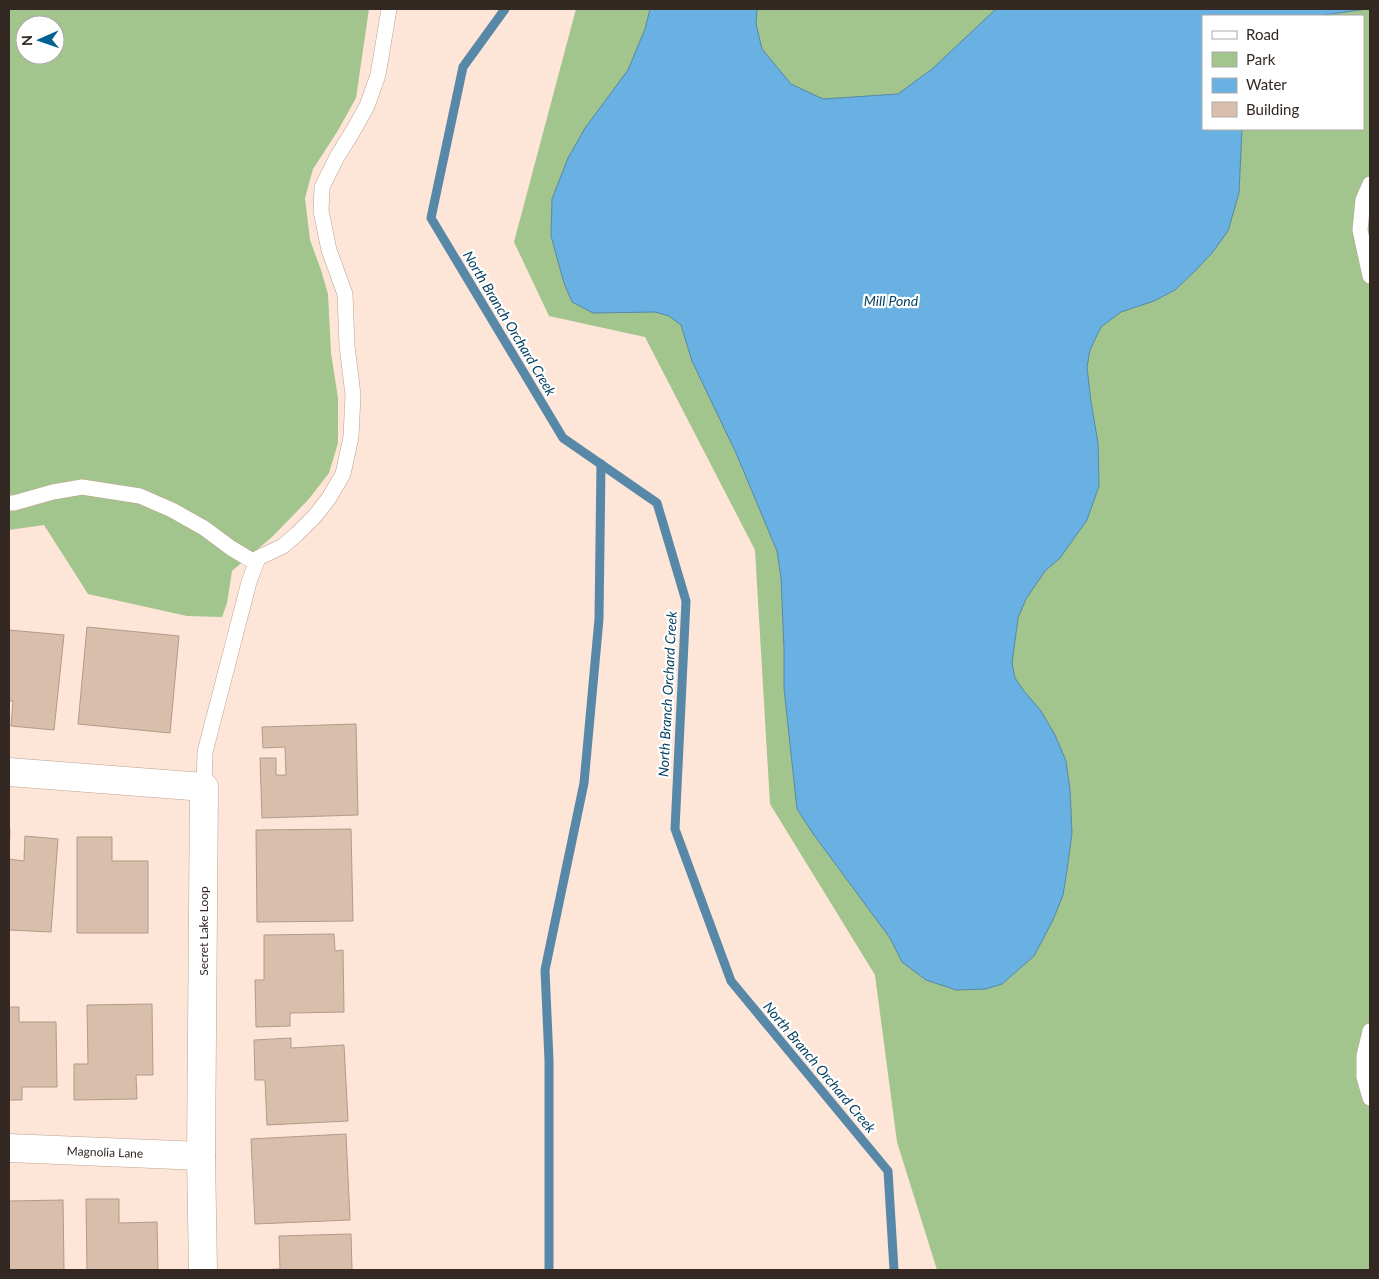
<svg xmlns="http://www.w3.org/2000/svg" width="1379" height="1279" font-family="Lato,sans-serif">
  <rect width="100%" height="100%" fill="#fde5d7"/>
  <g fill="#a2c48d" fill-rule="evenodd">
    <path d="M 9,9 L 369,9 L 356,98 L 337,132 L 313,169 L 305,198 L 310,240 L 321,270 L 328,294 L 331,353 L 338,398 L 338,443 L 329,473 L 308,500 L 272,537 L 232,571 L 227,603 L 222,617 L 187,616 L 88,594 L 44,525 L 9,530 ZM 25,25 L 55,25 L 55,55 L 25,55 Z"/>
    <path d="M 576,9 L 1370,9 L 1370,1270 L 937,1270 L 897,1142 L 875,975 L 770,804 L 755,550 L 645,337 L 549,316 L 514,242 ZM 1203,16 L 1363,16 L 1363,129 L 1203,129 Z"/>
  </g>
  <path fill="#68b1e2" stroke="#5888a8" d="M 650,9 L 757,9 L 756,24 L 762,49 L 791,84 L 823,99 L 898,94 L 932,69 L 996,9 L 1367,9 L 1317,16 L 1203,16 L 1203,129 L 1242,129 L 1239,193 L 1228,231 L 1212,253 L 1194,272 L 1175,290 L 1154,301 L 1121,312 L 1101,327 L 1090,350 L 1087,367 L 1091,402 L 1098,443 L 1099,486 L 1087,520 L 1060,558 L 1045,571 L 1026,599 L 1018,618 L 1012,663 L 1015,678 L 1024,691 L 1041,711 L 1055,735 L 1066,761 L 1070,790 L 1072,833 L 1067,870 L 1063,895 L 1053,920 L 1034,956 L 1002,984 L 986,989 L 956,990 L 926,980 L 902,962 L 890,938 L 814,835 L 797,809 L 784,688 L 784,649 L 781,578 L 777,551 L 736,453 L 692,361 L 681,325 L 669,316 L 655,312 L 593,313 L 572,302 L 564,283 L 551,236 L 552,199 L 568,158 L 585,128 L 628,70 L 645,29 Z"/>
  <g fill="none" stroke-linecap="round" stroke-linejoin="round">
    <g stroke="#5888a8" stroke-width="9">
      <path d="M 505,9 L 463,67 L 431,218 L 563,438 L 657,503 L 686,601 L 675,829 L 731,981 L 888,1171 L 894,1270"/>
      <path d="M 549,1270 L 549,1060 L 545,970 L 584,783 L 599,619 L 601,464"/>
    </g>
  </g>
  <g fill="#dabeac" stroke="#b49988">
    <path d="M 87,627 L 179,636 L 170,733 L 78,724 Z"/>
    <path d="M 9,630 L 64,635 L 54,730 L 11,726 L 13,701 L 9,701 Z"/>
    <path d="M 356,724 L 358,815 L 262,818 L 260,758 L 276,758 L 276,775 L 286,775 L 285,747 L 263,748 L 262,727 Z"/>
    <path d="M 9,829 L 10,829 L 9,859 L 24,861 L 25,836 L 58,839 L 51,932 L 9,930 Z"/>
    <path d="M 351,829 L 353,921 L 257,922 L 256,830 Z"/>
    <path d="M 77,837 L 112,837 L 112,861 L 148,861 L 148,933 L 77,933 Z"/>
    <path d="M 334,934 L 335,951 L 343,950 L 344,1012 L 290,1013 L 290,1026 L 256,1027 L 255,980 L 264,980 L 264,935 Z"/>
    <path d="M 152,1004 L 153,1075 L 136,1075 L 137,1099 L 74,1100 L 74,1064 L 88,1064 L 87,1005 Z"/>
    <path d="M 9,1007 L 19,1007 L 19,1022 L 56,1022 L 57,1087 L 22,1087 L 22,1100 L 9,1100 Z"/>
    <path d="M 291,1038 L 291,1048 L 344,1045 L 348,1121 L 267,1125 L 265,1080 L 255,1080 L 254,1040 Z"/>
    <path d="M 346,1134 L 350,1220 L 255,1224 L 251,1139 Z"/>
    <path d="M 86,1199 L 119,1199 L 119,1223 L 157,1222 L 158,1270 L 87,1270 Z"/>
    <path d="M 63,1200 L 64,1270 L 9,1270 L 9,1201 Z"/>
    <path d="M 351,1234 L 352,1270 L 257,1270 L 280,1269 L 279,1236 Z"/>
  </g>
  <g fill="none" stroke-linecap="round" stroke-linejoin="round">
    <defs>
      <g id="service">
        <path d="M 1370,184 L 1363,200 L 1360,230 L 1370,276"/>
        <path d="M 9,503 L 14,503 L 53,492 L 82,487 L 140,496 L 172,510 L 204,528 L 231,548 L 256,563"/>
        <path d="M 204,787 L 205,752 L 249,582 L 258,558 L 283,546 L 297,534 L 315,516 L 329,498 L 343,474 L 351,437 L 353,395 L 347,346 L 345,294 L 329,250 L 321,211 L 322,187 L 337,157 L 353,131 L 367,106 L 378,75 L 389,9"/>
        <path d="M 1370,1031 L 1364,1056 L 1364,1077 L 1370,1098"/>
      </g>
      <g id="minor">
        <path d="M 9,772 L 204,787 L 201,1156 L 203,1270"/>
        <path d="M 9,1148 L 201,1156"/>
      </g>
    </defs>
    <use href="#service" stroke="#bda291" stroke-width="16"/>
    <use href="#minor" stroke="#bda291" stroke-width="29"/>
    <use href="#service" stroke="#fff" stroke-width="15"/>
    <use href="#minor" stroke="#fff" stroke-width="28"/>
  </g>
  <g text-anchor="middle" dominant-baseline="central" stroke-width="4.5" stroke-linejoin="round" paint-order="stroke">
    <g font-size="12" fill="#332822" stroke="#fff">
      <text transform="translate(203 931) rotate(-90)">Secret Lake Loop</text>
      <text transform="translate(105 1152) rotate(2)">Magnolia Lane</text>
    </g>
    <g font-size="14" font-style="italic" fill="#054263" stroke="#fff">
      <text x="891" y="300">Mill Pond</text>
      <text transform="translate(510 323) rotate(59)">North Branch Orchard Creek</text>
      <text transform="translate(667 694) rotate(-87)">North Branch Orchard Creek</text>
      <text transform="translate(820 1067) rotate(50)">North Branch Orchard Creek</text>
    </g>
  </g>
  <rect width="1379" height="1279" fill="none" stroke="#332822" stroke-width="20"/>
  <rect x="1202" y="15" width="162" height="115" fill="#ffffff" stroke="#ada9a7"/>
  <rect x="1212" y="31" width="25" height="8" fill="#ffffff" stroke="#ada9a7"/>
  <text x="1246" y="40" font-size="15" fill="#332822">Road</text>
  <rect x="1212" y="52" width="25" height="15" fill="#a2c48d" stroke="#ada9a7"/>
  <text x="1246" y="65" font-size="15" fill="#332822">Park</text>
  <rect x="1212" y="78" width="25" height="15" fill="#68b1e2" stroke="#ada9a7"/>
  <text x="1246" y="90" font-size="15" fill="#332822">Water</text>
  <rect x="1212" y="102" width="25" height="15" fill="#dabeac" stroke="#ada9a7"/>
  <text x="1246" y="115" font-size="15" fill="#332822">Building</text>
  <g transform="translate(40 40) rotate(268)"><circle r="24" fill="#ffffff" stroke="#ada9a7"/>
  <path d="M0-4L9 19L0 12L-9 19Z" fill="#026090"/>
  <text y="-8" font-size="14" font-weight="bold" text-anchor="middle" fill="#332822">N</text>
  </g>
</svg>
